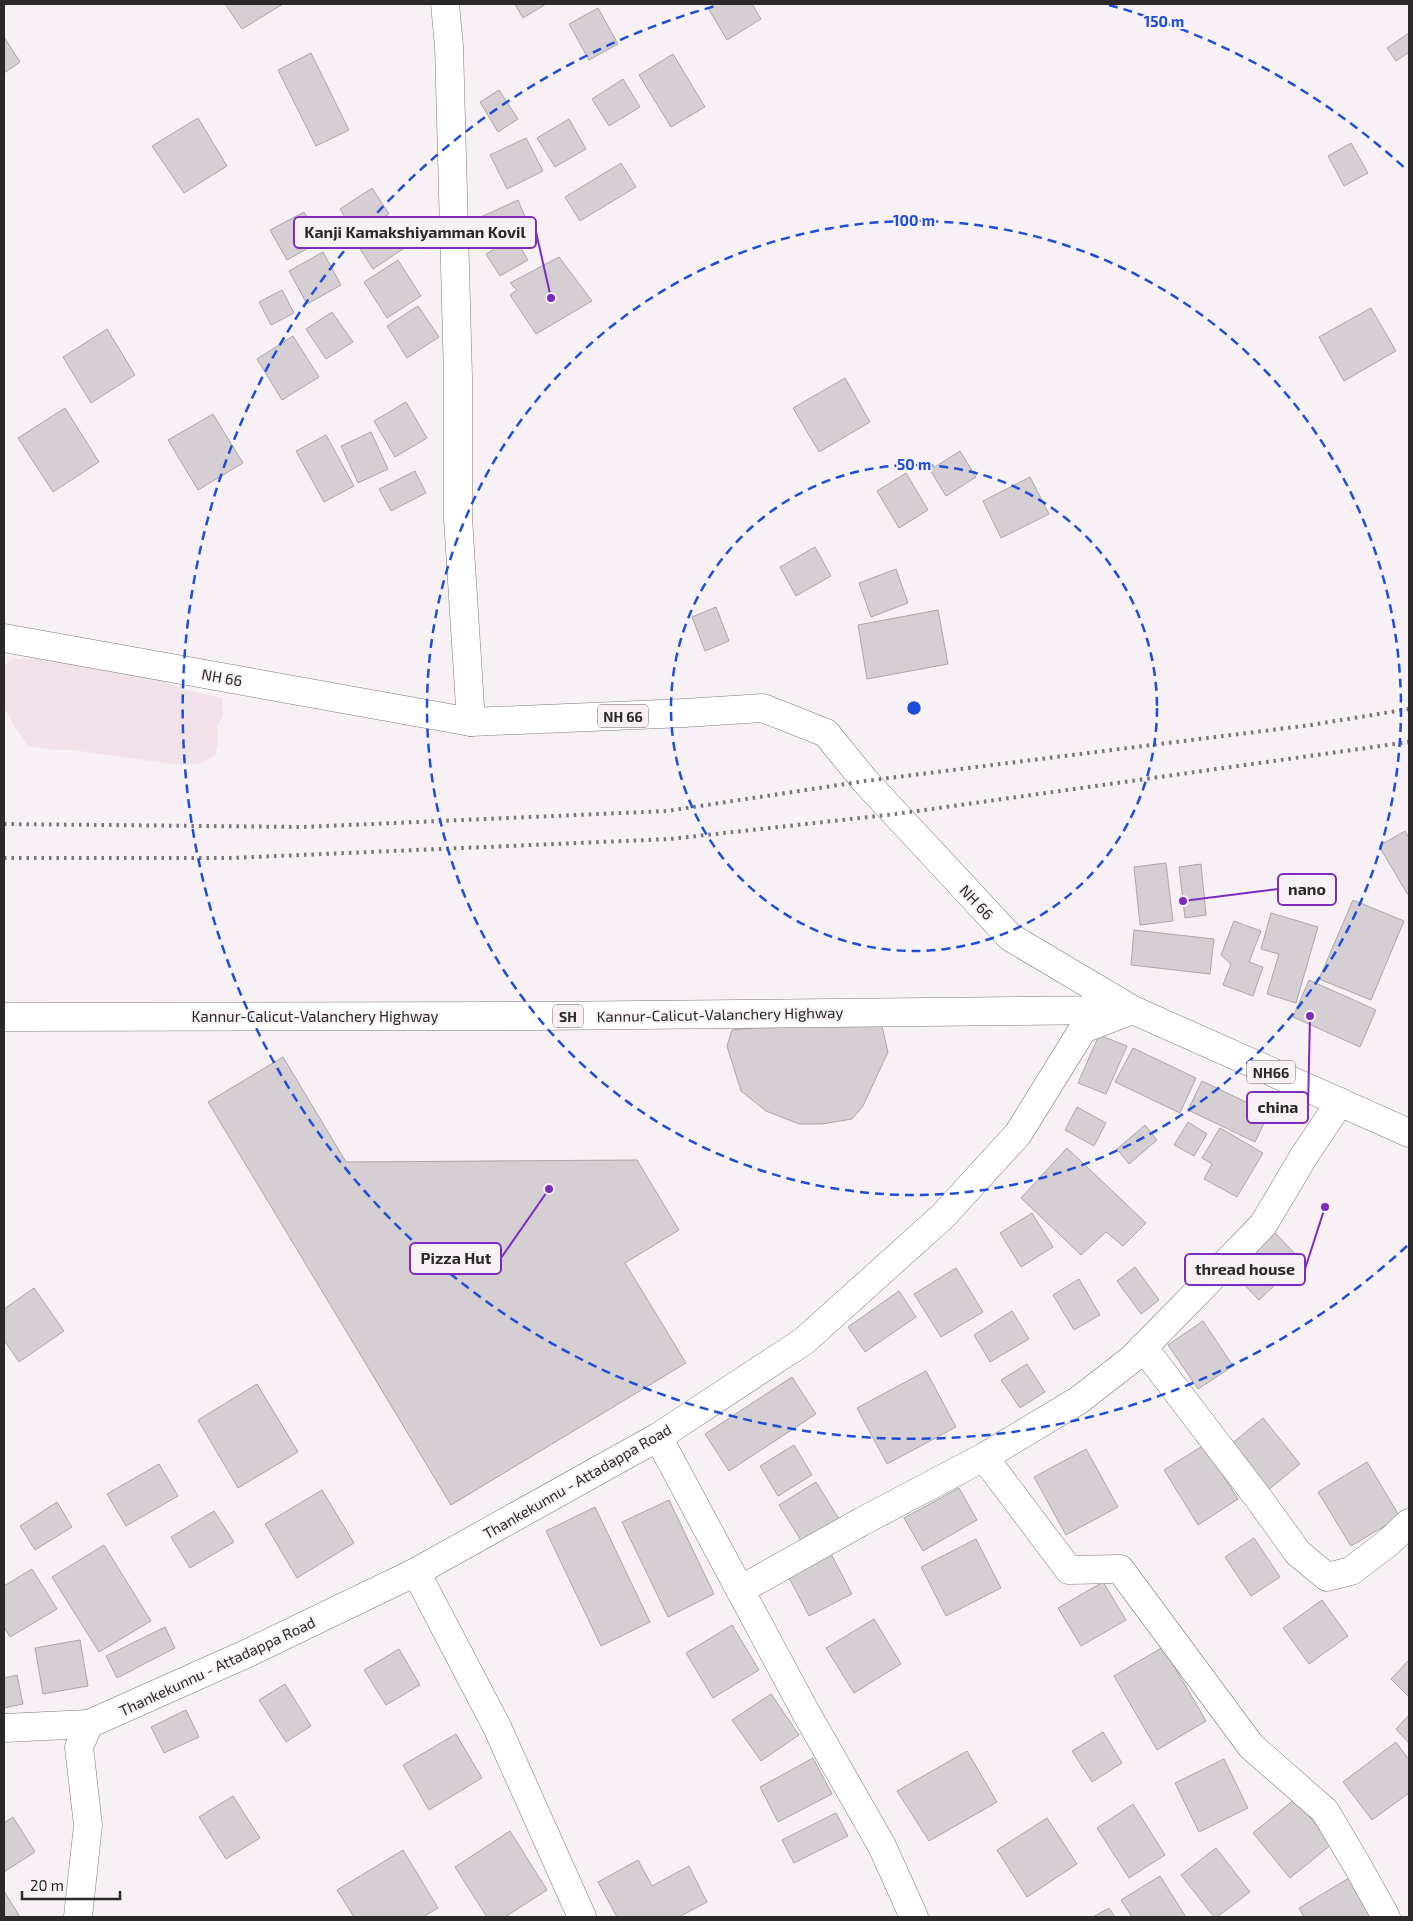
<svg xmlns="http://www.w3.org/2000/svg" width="1413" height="1921" font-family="'Exo 2',sans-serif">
  <rect width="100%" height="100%" fill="#f7f0f4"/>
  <path fill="#f1e2ea" d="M 47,658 L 98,666 L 113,673 L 138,673 L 187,690 L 222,698 L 223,716 L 217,726 L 218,743 L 215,756 L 199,764 L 181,765 L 72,750 L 54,750 L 28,746 L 16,729 L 4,707 L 4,665 L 14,659 Z"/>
  <g fill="#d5ced2" stroke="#aca5a9">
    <path d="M 225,4 L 283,4 L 242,29 Z"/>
    <path d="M 515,4 L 546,4 L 523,18 Z"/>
    <path d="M 715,4 L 752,4 L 761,19 L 727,40 L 708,8 Z"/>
    <path d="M 598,8 L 618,44 L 589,60 L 569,24 Z"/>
    <path d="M 1409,33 L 1409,52 L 1396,61 L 1387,48 Z"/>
    <path d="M 4,37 L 20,62 L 4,73 Z"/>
    <path d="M 311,53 L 349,130 L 316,146 L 278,70 Z"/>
    <path d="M 673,54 L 705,107 L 671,127 L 639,75 Z"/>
    <path d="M 623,79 L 640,107 L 609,126 L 592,99 Z"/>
    <path d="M 499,90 L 518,119 L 498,132 L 480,102 Z"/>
    <path d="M 198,118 L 227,166 L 184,193 L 152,146 Z"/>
    <path d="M 569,119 L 586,149 L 555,167 L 537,138 Z"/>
    <path d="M 526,138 L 543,171 L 507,189 L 490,155 Z"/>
    <path d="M 1351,143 L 1368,173 L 1344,186 L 1328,156 Z"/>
    <path d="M 621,163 L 636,187 L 580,221 L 565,197 Z"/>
    <path d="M 372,188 L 389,214 L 356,235 L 340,209 Z"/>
    <path d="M 518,200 L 529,226 L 481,247 L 470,222 Z"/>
    <path d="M 304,212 L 321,241 L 287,260 L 270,230 Z"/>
    <path d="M 394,221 L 409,245 L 373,269 L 357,244 Z"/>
    <path d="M 514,237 L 528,260 L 500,276 L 486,254 Z"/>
    <path d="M 323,252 L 341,285 L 307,304 L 289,271 Z"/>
    <path d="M 559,257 L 592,301 L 536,334 L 510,295 L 517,290 L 510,283 Z"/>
    <path d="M 398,260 L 421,296 L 387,318 L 364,282 Z"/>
    <path d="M 282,290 L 294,313 L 271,325 L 259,302 Z"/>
    <path d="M 418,306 L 439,337 L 407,358 L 387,326 Z"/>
    <path d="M 1371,308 L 1396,351 L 1344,381 L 1319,337 Z"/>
    <path d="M 332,312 L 353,342 L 326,359 L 306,329 Z"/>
    <path d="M 107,329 L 135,375 L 91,403 L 63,357 Z"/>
    <path d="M 293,336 L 319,377 L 282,400 L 257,359 Z"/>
    <path d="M 845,378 L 870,422 L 819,452 L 793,408 Z"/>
    <path d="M 406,402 L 427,438 L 395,457 L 374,421 Z"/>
    <path d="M 65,408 L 99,462 L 53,492 L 18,438 Z"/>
    <path d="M 213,414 L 243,463 L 198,490 L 168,440 Z"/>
    <path d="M 371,432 L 388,469 L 358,483 L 341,446 Z"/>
    <path d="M 326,435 L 354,486 L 324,502 L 296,451 Z"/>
    <path d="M 960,451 L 976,477 L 946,496 L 930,470 Z"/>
    <path d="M 415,471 L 426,493 L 391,511 L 379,489 Z"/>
    <path d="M 906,473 L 928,510 L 899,528 L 877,491 Z"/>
    <path d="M 1030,477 L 1049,514 L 1001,538 L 983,501 Z"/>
    <path d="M 815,547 L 831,576 L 796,596 L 780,567 Z"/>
    <path d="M 896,569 L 908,603 L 871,617 L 859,583 Z"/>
    <path d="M 716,607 L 729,641 L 705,651 L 692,617 Z"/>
    <path d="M 938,610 L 948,664 L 867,679 L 858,625 Z"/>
    <path d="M 1405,831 L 1409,838 L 1409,894 L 1408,895 L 1379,846 Z"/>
    <path d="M 1166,863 L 1173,921 L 1140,925 L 1134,867 Z"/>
    <path d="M 1201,864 L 1206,915 L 1185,918 L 1179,867 Z"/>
    <path d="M 1353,900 L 1404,921 L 1371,1000 L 1319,979 Z"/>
    <path d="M 1271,913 L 1318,927 L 1296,1003 L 1267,994 L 1279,954 L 1261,949 Z"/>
    <path d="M 1234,921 L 1261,931 L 1249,962 L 1263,967 L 1253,996 L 1223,985 L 1231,964 L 1221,955 Z"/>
    <path d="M 1134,930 L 1214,939 L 1210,974 L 1131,965 Z"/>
    <path d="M 1309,980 L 1376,1010 L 1360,1047 L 1293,1017 Z"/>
    <path d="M 769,1026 L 882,1026 L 888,1052 L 863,1106 L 852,1119 L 822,1124 L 799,1124 L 766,1111 L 741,1091 L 727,1046 L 732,1030 Z"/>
    <path d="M 1099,1035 L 1127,1046 L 1106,1094 L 1078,1083 Z"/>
    <path d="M 1133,1048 L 1196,1078 L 1180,1113 L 1115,1082 Z"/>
    <path d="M 283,1057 L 346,1162 L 637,1160 L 679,1230 L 625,1263 L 686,1363 L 451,1505 L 208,1102 Z"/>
    <path d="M 1202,1081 L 1269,1113 L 1255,1142 L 1188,1110 Z"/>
    <path d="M 1077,1107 L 1106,1123 L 1094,1146 L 1065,1130 Z"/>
    <path d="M 1188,1122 L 1207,1134 L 1194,1156 L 1174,1145 Z"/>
    <path d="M 1145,1125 L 1157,1140 L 1129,1164 L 1117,1149 Z"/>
    <path d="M 1220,1128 L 1263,1153 L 1237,1197 L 1204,1179 L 1212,1164 L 1202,1158 Z"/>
    <path d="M 1067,1148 L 1146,1223 L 1123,1246 L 1106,1232 L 1081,1255 L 1021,1198 Z"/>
    <path d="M 1032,1213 L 1053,1247 L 1021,1267 L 1000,1233 Z"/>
    <path d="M 1275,1233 L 1301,1260 L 1259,1300 L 1233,1273 Z"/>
    <path d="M 1135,1267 L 1159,1300 L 1141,1314 L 1117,1281 Z"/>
    <path d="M 956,1268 L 983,1312 L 941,1337 L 914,1294 Z"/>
    <path d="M 1079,1279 L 1100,1315 L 1074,1330 L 1053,1295 Z"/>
    <path d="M 34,1288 L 64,1331 L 19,1362 L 4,1340 L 4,1309 Z"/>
    <path d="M 899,1291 L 916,1317 L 865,1352 L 848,1327 Z"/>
    <path d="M 1012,1311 L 1029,1339 L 990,1362 L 974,1335 Z"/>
    <path d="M 1203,1321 L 1233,1366 L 1198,1389 L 1168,1345 Z"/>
    <path d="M 1027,1364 L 1045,1392 L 1020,1408 L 1001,1380 Z"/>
    <path d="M 926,1371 L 956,1427 L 887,1464 L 857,1408 Z"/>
    <path d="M 792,1377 L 816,1414 L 729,1471 L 705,1434 Z"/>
    <path d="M 257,1384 L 298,1452 L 238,1488 L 198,1420 Z"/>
    <path d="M 1263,1418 L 1300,1464 L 1267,1491 L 1230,1445 Z"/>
    <path d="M 794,1445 L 812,1475 L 778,1496 L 760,1466 Z"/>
    <path d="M 1204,1445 L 1238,1499 L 1198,1525 L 1164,1470 Z"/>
    <path d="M 1086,1449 L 1118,1507 L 1066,1535 L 1034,1477 Z"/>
    <path d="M 1367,1462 L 1400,1517 L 1351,1546 L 1318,1492 Z"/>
    <path d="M 159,1464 L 178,1496 L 126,1526 L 107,1494 Z"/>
    <path d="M 816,1482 L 839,1519 L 802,1542 L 779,1505 Z"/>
    <path d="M 959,1488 L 977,1520 L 923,1551 L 904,1518 Z"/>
    <path d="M 322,1490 L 354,1543 L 297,1578 L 265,1524 Z"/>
    <path d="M 669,1500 L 714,1594 L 668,1617 L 622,1522 Z"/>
    <path d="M 57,1502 L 72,1527 L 35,1550 L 20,1526 Z"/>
    <path d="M 595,1507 L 650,1622 L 601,1646 L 546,1531 Z"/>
    <path d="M 214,1511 L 234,1542 L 190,1568 L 171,1537 Z"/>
    <path d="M 1254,1538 L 1280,1577 L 1251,1596 L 1225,1557 Z"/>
    <path d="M 976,1539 L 1001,1588 L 946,1616 L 921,1567 Z"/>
    <path d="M 104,1545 L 151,1621 L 99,1652 L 52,1577 Z"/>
    <path d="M 830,1552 L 852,1594 L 809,1616 L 787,1574 Z"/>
    <path d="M 32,1569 L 57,1609 L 10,1637 L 4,1627 L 4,1586 Z"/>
    <path d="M 1103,1582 L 1126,1620 L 1081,1646 L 1058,1608 Z"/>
    <path d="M 1322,1600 L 1348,1636 L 1309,1664 L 1283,1628 Z"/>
    <path d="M 874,1619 L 901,1664 L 854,1693 L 826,1648 Z"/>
    <path d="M 732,1625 L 759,1670 L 713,1698 L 686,1653 Z"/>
    <path d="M 165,1627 L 175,1648 L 117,1678 L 106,1656 Z"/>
    <path d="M 80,1640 L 88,1686 L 43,1694 L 35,1648 Z"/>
    <path d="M 1163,1647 L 1206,1721 L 1157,1750 L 1114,1676 Z"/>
    <path d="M 399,1649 L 420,1685 L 386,1705 L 364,1670 Z"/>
    <path d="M 1409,1660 L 1409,1697 L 1391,1679 Z"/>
    <path d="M 17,1675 L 23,1704 L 4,1708 L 4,1678 Z"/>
    <path d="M 285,1684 L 311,1726 L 286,1742 L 259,1700 Z"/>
    <path d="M 771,1694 L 799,1735 L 761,1761 L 732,1720 Z"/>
    <path d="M 186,1710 L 199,1737 L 164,1753 L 151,1727 Z"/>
    <path d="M 1409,1715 L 1409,1743 L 1396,1729 Z"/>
    <path d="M 1103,1732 L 1122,1763 L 1092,1782 L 1072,1751 Z"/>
    <path d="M 456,1734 L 482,1778 L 429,1810 L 403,1765 Z"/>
    <path d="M 1396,1742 L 1409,1760 L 1409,1793 L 1372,1820 L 1343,1782 Z"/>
    <path d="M 967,1751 L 997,1802 L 929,1841 L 897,1791 Z"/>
    <path d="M 813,1758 L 832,1794 L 778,1822 L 760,1787 Z"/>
    <path d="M 1224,1759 L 1248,1808 L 1199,1832 L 1175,1783 Z"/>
    <path d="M 233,1796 L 260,1838 L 226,1859 L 199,1817 Z"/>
    <path d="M 1295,1799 L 1332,1844 L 1290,1878 L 1253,1833 Z"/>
    <path d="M 1133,1804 L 1165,1855 L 1129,1878 L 1097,1828 Z"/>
    <path d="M 836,1813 L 848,1836 L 794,1863 L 782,1840 Z"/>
    <path d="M 13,1817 L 35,1852 L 4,1872 L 4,1823 Z"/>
    <path d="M 1047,1818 L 1077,1864 L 1027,1897 L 997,1850 Z"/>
    <path d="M 510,1831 L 547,1890 L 505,1917 L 487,1917 L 455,1867 Z"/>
    <path d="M 1216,1848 L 1250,1892 L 1217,1917 L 1214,1917 L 1181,1875 Z"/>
    <path d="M 403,1850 L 438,1908 L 423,1917 L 354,1917 L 337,1890 Z"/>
    <path d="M 638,1860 L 652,1886 L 689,1866 L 707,1902 L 679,1917 L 617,1917 L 598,1882 Z"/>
    <path d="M 1160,1876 L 1186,1917 L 1132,1917 L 1121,1900 Z"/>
    <path d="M 1349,1878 L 1373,1917 L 1304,1917 L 1299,1908 Z"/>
    <path d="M 4,1891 L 20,1917 L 4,1917 Z"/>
    <path d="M 1109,1908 L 1115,1917 L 1093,1917 Z"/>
  </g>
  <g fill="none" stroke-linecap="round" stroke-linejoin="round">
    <defs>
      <g id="minor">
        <path d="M 445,4 L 449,46 L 458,377 L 458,518 L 471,722"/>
        <path d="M 1143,1347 L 1259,1499 L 1298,1553 L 1327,1577 L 1351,1571 L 1389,1542 L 1409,1523"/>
        <path d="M 658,1437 L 805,1711 L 882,1846 L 914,1917"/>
        <path d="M 984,1457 L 1069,1570 L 1120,1569 L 1251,1746 L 1325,1811 L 1357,1865 L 1386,1917"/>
        <path d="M 416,1572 L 497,1727 L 582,1917"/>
        <path d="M 740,1590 L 861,1522 L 984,1457 L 1079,1400 L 1133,1358 L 1263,1225 L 1304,1156 L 1340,1102"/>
        <path d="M 4,1728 L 89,1724"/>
      </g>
      <g id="major">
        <path d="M 4,1017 L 538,1016 L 1115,1010"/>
        <path d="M 78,1917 L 88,1825 L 79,1747 L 89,1724 L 248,1653 L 416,1572 L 658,1437 L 804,1341 L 943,1216 L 1018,1134 L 1083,1029 L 1133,1010"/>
      </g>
      <path id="highway" d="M 4,638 L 471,722 L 685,713 L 763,708 L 826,733 L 865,781 L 1010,937 L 1133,1010 L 1409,1133"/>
    </defs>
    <use href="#minor" stroke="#7e787c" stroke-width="29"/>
    <use href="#major" stroke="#7e787c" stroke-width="29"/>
    <use href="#highway" stroke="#7e787c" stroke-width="29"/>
    <use href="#minor" stroke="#fff" stroke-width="28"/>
    <use href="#major" stroke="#fff" stroke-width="28"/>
    <use href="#highway" stroke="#fff" stroke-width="28"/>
    <g stroke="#797477" stroke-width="4" stroke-dasharray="2.5 5" stroke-linecap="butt">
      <path d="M 4,824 L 303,827 L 667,811 L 865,781 L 1311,725 L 1409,709"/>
      <path d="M 4,858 L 231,858 L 670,839 L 896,814 L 1409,742"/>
    </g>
  </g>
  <g fill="none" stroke="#1d4ed8" stroke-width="2.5" stroke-dasharray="9 6">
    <circle cx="914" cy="708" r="243"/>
    <circle cx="914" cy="708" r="487"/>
    <path d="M1407 1246A730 730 0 1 1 719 5M1109 5A730 730 0 0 1 1407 170"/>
  </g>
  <g text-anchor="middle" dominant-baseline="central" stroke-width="4" stroke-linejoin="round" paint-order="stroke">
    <g fill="#f7f0f4" stroke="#686467" stroke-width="1">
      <rect x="598" y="704.5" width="50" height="23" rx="4"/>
      <rect x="553" y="1004.5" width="30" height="23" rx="4"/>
      <rect x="1247" y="1060.5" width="48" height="23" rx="4"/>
    </g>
    <g font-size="14" font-weight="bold" fill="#2b282a">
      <text x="623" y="716">NH 66</text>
      <text x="568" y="1016">SH</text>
      <text x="1271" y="1072">NH66</text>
    </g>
    <g font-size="15" fill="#2b282a" stroke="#f7f0f4">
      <text transform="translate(222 677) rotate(10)">NH 66</text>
      <text transform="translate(977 902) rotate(47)">NH 66</text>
      <text transform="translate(720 1014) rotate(-1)">Kannur-Calicut-Valanchery Highway</text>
      <text x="315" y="1016">Kannur-Calicut-Valanchery Highway</text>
      <text transform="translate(577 1481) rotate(-30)">Thankekunnu - Attadappa Road</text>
      <text transform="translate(217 1666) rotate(-25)">Thankekunnu - Attadappa Road</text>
    </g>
  </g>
  <circle cx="914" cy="708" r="8" fill="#1d4ed8" stroke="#f7f0f4" stroke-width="2.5"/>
  <g font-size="15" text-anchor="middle" font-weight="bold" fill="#1d4ed8" stroke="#f7f0f4" stroke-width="4" stroke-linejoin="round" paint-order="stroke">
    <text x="1164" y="27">150 m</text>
    <text x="914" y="226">100 m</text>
    <text x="914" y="470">50 m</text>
  </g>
  <path fill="none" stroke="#7b2cbf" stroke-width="2" d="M551 298L536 232M1183 901L1278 889M1310 1016L1308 1108M549 1189L501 1258M1325 1207L1305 1269"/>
  <g fill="#7b2cbf" stroke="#f7f0f4" stroke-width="2">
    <circle cx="551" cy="298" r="5"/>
    <circle cx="1183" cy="901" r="5"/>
    <circle cx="1310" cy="1016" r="5"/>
    <circle cx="549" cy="1189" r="5"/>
    <circle cx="1325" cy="1207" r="5"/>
  </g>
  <g fill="#f7f0f4" stroke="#7b2cbf" stroke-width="2">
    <rect x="294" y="217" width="242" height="31" rx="5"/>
    <rect x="1278" y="874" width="58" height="31" rx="5"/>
    <rect x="1247" y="1092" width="61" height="31" rx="5"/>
    <rect x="410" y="1243" width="91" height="31" rx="5"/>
    <rect x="1185" y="1254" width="120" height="31" rx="5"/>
  </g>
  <g font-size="16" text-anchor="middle" font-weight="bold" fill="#2b282a">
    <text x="415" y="238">Kanji Kamakshiyamman Kovil</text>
    <text x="1307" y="895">nano</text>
    <text x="1278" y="1113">china</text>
    <text x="456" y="1264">Pizza Hut</text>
    <text x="1245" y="1275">thread house</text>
  </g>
  <rect width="1413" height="1921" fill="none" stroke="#2b282a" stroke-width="10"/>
  <path d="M22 1891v8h98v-8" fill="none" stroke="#2b282a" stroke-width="2.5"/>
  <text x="30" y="1891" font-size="15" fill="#2b282a" stroke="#f7f0f4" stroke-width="4" paint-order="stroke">20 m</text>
</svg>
